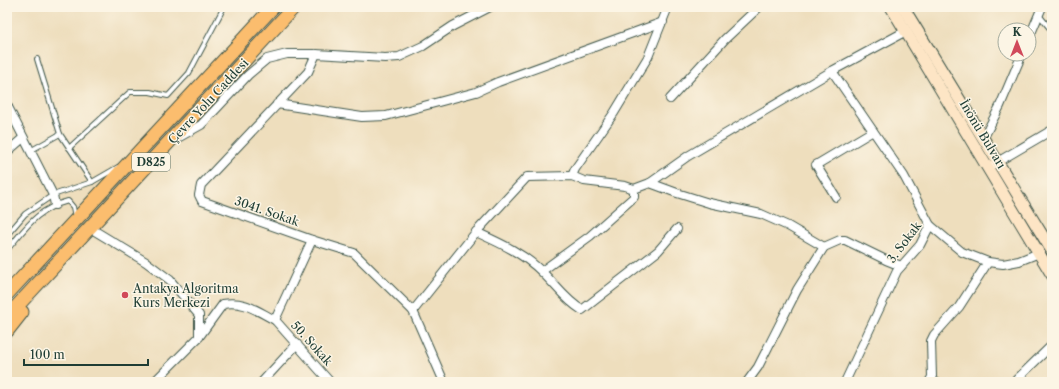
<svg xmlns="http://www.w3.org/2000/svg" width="1059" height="389" font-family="'Libre Caslon Text',serif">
  <rect width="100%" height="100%" fill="#fcf5e5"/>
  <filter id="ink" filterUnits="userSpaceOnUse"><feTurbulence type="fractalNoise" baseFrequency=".025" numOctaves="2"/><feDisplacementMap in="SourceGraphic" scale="8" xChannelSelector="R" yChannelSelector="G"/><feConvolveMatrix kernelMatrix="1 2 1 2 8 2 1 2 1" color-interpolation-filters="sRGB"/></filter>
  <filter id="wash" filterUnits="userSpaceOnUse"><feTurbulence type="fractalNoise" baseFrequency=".012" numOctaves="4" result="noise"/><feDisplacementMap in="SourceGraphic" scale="16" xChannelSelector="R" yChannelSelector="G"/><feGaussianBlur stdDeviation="0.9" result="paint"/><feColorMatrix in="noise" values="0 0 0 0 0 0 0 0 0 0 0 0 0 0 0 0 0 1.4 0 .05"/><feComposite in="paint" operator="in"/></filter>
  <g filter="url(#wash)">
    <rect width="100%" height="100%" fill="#eedebd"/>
  </g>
  <g filter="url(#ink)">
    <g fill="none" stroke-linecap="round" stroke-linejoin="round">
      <defs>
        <g id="service">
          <path d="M 1039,15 L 1052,31"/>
          <path d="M 37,59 L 60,134 L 92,182"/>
          <path d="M 69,148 L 130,92 L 150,92 L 168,96 L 189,73 L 224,7"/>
          <path d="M 30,151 L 60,134"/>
          <path d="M 7,235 L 25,214 L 53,195 L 92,182 L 118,167"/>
          <path d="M 7,250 C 26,228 37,209 68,201 L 73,207 L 75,217"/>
          <path d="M 932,377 L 939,382"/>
        </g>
        <g id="minor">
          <path d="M 1029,38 L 1042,7"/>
          <path d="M 316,54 L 308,72 L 201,185 L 199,195 L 202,201 L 312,240 L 354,253 L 413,311 L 444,382"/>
          <path d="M 832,71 L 904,176 L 930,225"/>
          <path d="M 670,99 L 725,39 L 759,7"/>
          <path d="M 277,104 L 362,117 L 386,116 L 476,92 L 498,82 L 663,22"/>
          <path d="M 7,105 L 53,195 L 55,205"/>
          <path d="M 176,139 L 201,125 L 248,75 L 267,59 L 287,54 L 316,54 L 385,58 L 399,57 L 423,46 L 453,26 L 490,7"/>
          <path d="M 983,139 L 1000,106 L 1022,54"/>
          <path d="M 7,152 L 23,138"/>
          <path d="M 994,164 L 1052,130"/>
          <path d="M 572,176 L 575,169 L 614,113 L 648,57 L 668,7"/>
          <path d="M 650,183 L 677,193 L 709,203 L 761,214 L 788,226 L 824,247"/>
          <path d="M 836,197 L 816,165 L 873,131"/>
          <path d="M 90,228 L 146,262 L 170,280 L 199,315 L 199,337"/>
          <path d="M 476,232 C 500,243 523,253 542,272 C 556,285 565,300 582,310 L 658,251 L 677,229"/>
          <path d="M 542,271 L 590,236 L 634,197 L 634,189 L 650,183 L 688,156 L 832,71 L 906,31"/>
          <path d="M 413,311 L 476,232 L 527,177 L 572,176 L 584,181 L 625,186 L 634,189"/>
          <path d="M 275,320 L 330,382"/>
          <path d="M 154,382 L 199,337 L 223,304 C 244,300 257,311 275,320 L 312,240"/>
          <path d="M 262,382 L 297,344"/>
          <path d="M 747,382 L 758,367 L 797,290 L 824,247 L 840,240 L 845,240 L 886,260 L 901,266"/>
          <path d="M 845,382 L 897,271 L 920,245 L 930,225 L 962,252 L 988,262 L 1003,264 L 1019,261 L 1039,253"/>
          <path d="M 929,382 L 932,377 L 931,341 L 934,335 L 959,307 L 988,262"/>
          <path d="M 1014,382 L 1052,345"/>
        </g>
        <g id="secondary">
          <path d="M 891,7 L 1052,275"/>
          <path d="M 903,7 L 1052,251"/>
        </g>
        <g id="trunk">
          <path d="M 7,294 L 273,7"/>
          <path d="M 7,317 L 294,7"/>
          <path d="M 7,331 L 22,312"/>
        </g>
      </defs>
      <use href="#service" stroke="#3e5549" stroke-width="6"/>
      <use href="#minor" stroke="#3e5549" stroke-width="10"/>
      <use href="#secondary" stroke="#3e5549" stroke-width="13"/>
      <use href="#trunk" stroke="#3e5549" stroke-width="15"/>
      <use href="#service" stroke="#fff" stroke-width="4"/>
      <use href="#minor" stroke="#fff" stroke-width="8"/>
      <use href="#secondary" stroke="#fde5c5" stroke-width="11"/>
      <use href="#trunk" stroke="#fbbd6e" stroke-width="13"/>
    </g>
  </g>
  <circle fill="#d1495b" stroke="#fcf5e5" stroke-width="1.5" cx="125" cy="295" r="4"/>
  <g text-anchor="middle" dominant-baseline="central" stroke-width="3" stroke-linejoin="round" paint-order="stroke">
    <rect fill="#fcf5e5" stroke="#617469" stroke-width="1" x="132" y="153" width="38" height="18" rx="3"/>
    <g font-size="11" font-weight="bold" fill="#1f3d34">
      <text x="151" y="162">D825</text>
    </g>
    <g font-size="12" fill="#1f3d34" stroke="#fcf5e5">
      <text transform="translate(208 101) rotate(-47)">Çevre Yolu Caddesi</text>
      <text transform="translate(983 134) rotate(59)">İnönü Bulvarı</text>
      <text transform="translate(267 211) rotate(19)">3041. Sokak</text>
      <text transform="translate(904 242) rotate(-53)">3. Sokak</text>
      <text transform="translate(312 343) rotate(48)">50. Sokak</text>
    </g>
    <g font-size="12" fill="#1f3d34" stroke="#fcf5e5" text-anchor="start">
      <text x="133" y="288">Antakya Algoritma<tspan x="133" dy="14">Kurs Merkezi</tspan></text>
    </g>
  </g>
  <rect width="1059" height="389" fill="none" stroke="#fcf5e5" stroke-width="24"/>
  <g transform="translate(1017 42)"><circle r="19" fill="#fcf5e5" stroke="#a4ab9e"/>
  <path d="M0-3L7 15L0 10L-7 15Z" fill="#d1495b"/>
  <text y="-6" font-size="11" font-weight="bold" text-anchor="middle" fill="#1f3d34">K</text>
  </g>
  <path d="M24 359v6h124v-6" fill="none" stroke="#1f3d34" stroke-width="2"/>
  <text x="30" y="359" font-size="12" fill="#1f3d34" stroke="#fcf5e5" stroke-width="3" paint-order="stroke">100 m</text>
</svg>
